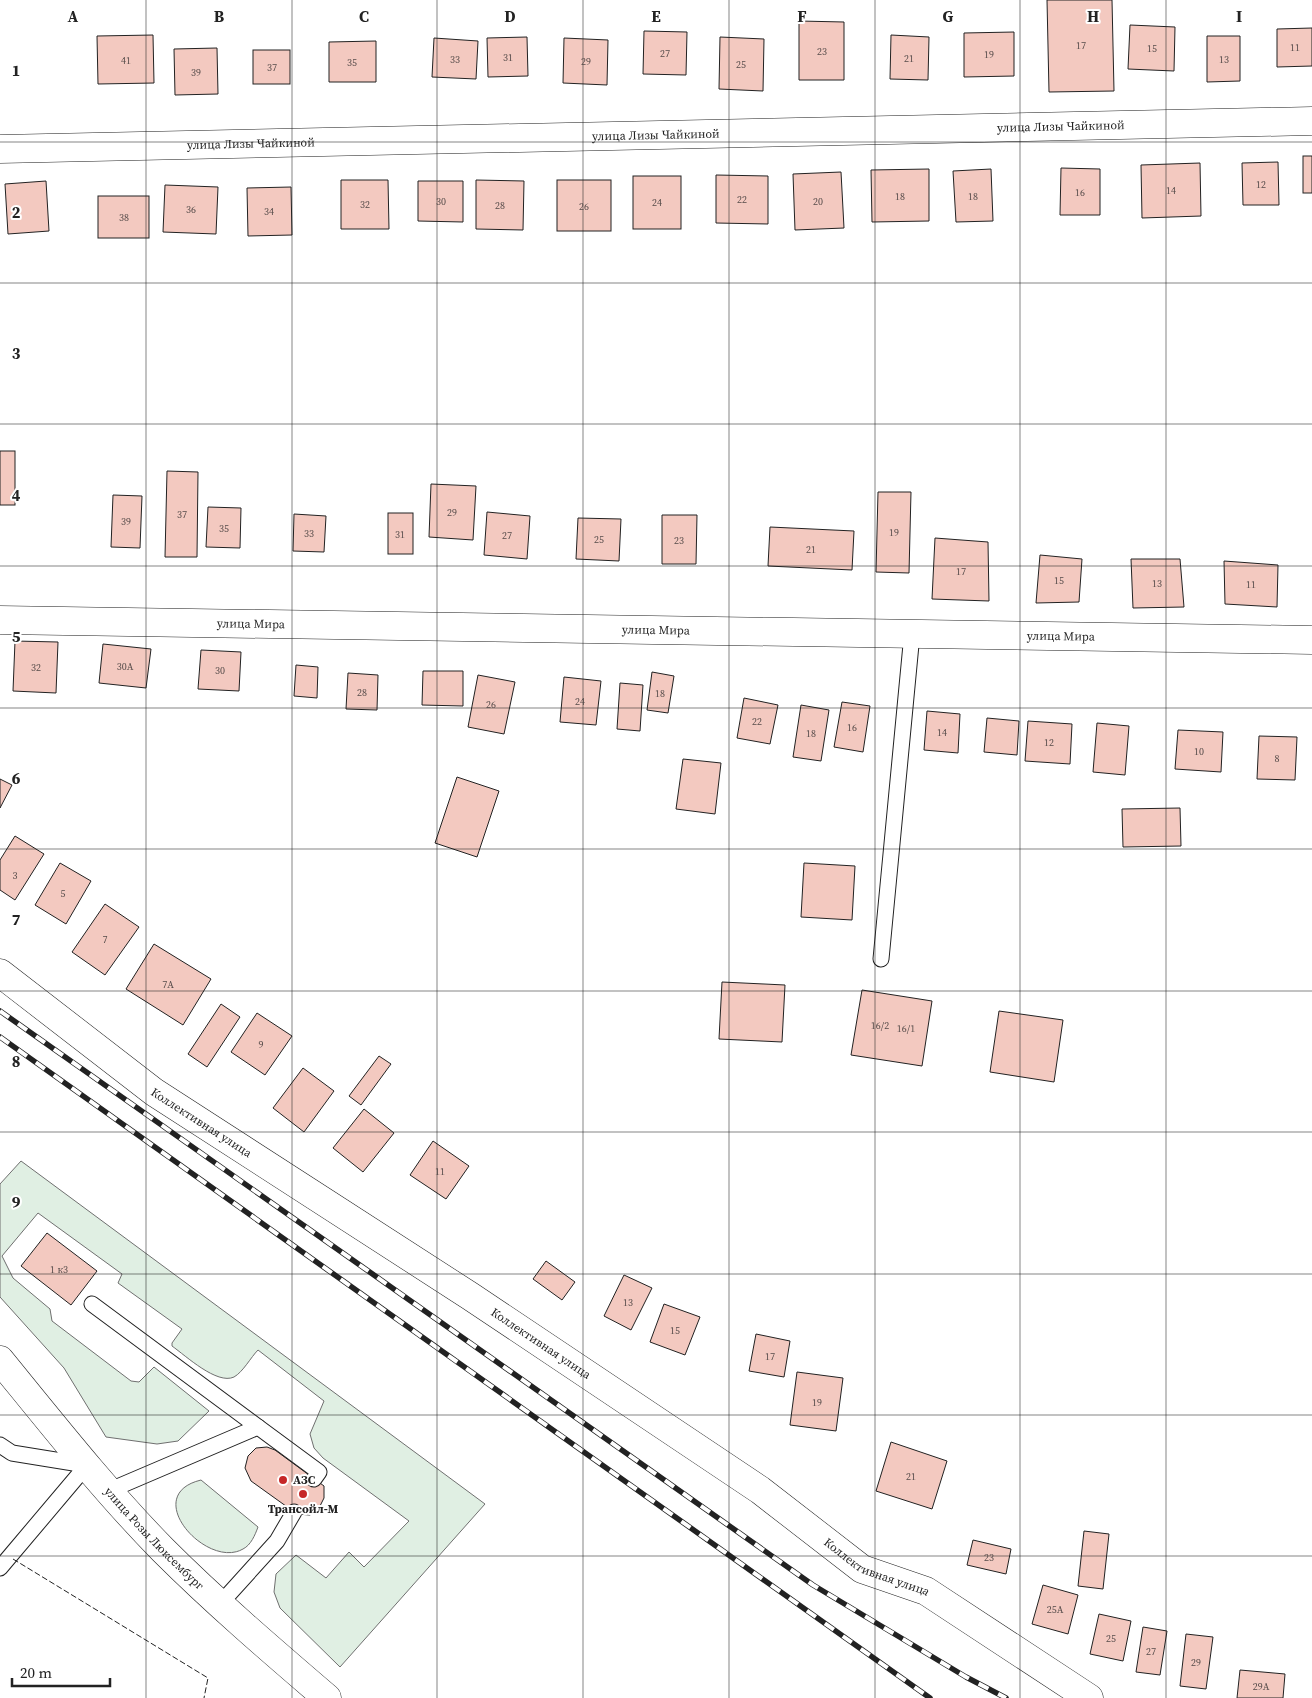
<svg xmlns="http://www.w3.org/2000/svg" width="1312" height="1698" font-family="'Source Serif 4',serif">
  <rect width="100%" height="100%" fill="#fff"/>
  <g fill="#e0efe3" stroke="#6f6f6f">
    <path d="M 21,1161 L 485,1504 L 340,1667 L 280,1608 L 274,1592 L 276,1574 L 296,1555 L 326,1578 L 349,1552 L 364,1567 L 409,1521 L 323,1458 L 314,1448 L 310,1434 L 324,1401 L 258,1350 C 251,1357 243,1372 234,1377 C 217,1385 186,1356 172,1346 L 172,1343 L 182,1329 L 118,1283 L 122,1274 L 38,1213 L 2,1256 L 13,1278 L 50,1309 L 52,1321 L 131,1381 L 139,1382 L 154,1367 L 209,1411 L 178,1441 L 157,1444 L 106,1437 L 64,1368 L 0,1297 L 0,1184 Z"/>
    <path d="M 201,1480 L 258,1527 C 255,1535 251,1545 243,1549 C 207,1570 139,1495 201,1480 Z"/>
  </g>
  <g fill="#f3c9c0" stroke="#222">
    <path d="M 1047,0 L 1112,0 L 1114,91 L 1049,92 Z"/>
    <path d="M 799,21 L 844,22 L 844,80 L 799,80 Z"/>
    <path d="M 1130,25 L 1175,27 L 1174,71 L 1128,69 Z"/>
    <path d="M 1312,28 L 1312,66 L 1277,67 L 1277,29 Z"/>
    <path d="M 644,31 L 687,32 L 686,75 L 643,74 Z"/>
    <path d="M 1014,32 L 1014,76 L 964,77 L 964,33 Z"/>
    <path d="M 153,35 L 154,83 L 98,84 L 97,36 Z"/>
    <path d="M 891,35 L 929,37 L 928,80 L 890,79 Z"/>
    <path d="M 1207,36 L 1240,36 L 1240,81 L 1207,82 Z"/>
    <path d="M 527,37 L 528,76 L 488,77 L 487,38 Z"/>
    <path d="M 720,37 L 764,39 L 763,91 L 719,89 Z"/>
    <path d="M 434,38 L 478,41 L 476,79 L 432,77 Z"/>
    <path d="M 564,38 L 608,40 L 607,85 L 563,83 Z"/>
    <path d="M 376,41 L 376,82 L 329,82 L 329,42 Z"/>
    <path d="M 217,48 L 218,94 L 175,95 L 174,49 Z"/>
    <rect x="253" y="50" width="37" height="34"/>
    <rect x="1303" y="156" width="9" height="37"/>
    <path d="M 1278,162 L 1279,205 L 1243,205 L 1242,163 Z"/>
    <path d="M 1200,163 L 1201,216 L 1142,218 L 1141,165 Z"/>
    <path d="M 1061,168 L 1100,169 L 1100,215 L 1060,215 Z"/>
    <path d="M 929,169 L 929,221 L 872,222 L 871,170 Z"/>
    <path d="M 991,169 L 993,221 L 956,222 L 953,171 Z"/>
    <path d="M 841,172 L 844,228 L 795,230 L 793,174 Z"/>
    <path d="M 716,175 L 768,176 L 768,224 L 716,223 Z"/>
    <rect x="633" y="176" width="48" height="53"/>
    <path d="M 341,180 L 388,180 L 389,229 L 341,229 Z"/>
    <path d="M 476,180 L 524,181 L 523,230 L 476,229 Z"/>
    <rect x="557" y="180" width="54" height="51"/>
    <path d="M 46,181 L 49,231 L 8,234 L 5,184 Z"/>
    <path d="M 418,181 L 463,181 L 463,222 L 418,221 Z"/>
    <path d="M 165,185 L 218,187 L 216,234 L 163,232 Z"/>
    <path d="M 291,187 L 292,235 L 248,236 L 247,188 Z"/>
    <rect x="98" y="196" width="51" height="42"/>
    <rect x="0" y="451" width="15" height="54"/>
    <path d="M 167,471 L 198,472 L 197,557 L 165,557 Z"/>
    <path d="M 431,484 L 476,486 L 473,540 L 429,537 Z"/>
    <path d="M 878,492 L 911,492 L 909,573 L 876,572 Z"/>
    <path d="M 113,495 L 142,496 L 140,548 L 111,547 Z"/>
    <path d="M 208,507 L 241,508 L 240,548 L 206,547 Z"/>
    <path d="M 487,512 L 530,516 L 527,559 L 484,555 Z"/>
    <rect x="388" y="513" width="25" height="41"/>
    <path d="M 294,514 L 326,516 L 324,552 L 293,551 Z"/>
    <path d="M 662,515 L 697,515 L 696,564 L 662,564 Z"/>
    <path d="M 578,518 L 621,519 L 619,561 L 576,559 Z"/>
    <path d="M 770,527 L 854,531 L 852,570 L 768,566 Z"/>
    <path d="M 935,538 L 988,542 L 989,601 L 932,599 Z"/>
    <path d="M 1040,555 L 1082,559 L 1079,602 L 1036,603 Z"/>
    <path d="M 1131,559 L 1180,559 L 1184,607 L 1133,608 Z"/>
    <path d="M 1224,561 L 1278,565 L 1277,607 L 1225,604 Z"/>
    <path d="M 15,641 L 58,642 L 56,693 L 13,691 Z"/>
    <path d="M 103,644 L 151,649 L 146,688 L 99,683 Z"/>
    <path d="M 201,650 L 241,652 L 239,691 L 198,689 Z"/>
    <path d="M 296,665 L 318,667 L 317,698 L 294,696 Z"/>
    <path d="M 423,671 L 463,671 L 463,706 L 422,705 Z"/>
    <path d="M 652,672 L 674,676 L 668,713 L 647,710 Z"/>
    <path d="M 348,673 L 378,675 L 377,710 L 346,709 Z"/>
    <path d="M 478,675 L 515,682 L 504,734 L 468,727 Z"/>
    <path d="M 564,677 L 601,681 L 596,725 L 560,722 Z"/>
    <path d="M 620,683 L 643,685 L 640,731 L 617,729 Z"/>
    <path d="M 744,698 L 778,705 L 770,744 L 737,738 Z"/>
    <path d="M 842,702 L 870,706 L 863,752 L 834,747 Z"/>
    <path d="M 801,705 L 829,710 L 821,761 L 793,757 Z"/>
    <path d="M 927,711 L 960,714 L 958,753 L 924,750 Z"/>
    <path d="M 987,718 L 1019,721 L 1017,755 L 984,752 Z"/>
    <path d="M 1028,721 L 1072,724 L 1070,764 L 1025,761 Z"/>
    <path d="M 1097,723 L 1129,726 L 1125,775 L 1093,772 Z"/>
    <path d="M 1178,730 L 1223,732 L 1221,772 L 1175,769 Z"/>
    <path d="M 1259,736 L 1297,737 L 1295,780 L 1257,779 Z"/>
    <path d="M 683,759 L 721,763 L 715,814 L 676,809 Z"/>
    <path d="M 457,777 L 499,791 L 477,857 L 435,843 Z"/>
    <path d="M 0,779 L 12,785 L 0,808 Z"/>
    <path d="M 1180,808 L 1181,846 L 1123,847 L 1122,809 Z"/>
    <path d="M 15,836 L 44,854 L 15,900 L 0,890 L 0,860 Z"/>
    <path d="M 60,863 L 91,881 L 66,924 L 35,905 Z"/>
    <path d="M 804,863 L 855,866 L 852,920 L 801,917 Z"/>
    <path d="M 105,904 L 139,927 L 105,975 L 72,952 Z"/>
    <path d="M 154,944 L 211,979 L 183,1025 L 126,989 Z"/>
    <path d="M 722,982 L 785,985 L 782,1042 L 719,1039 Z"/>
    <path d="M 862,990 L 932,1001 L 922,1066 L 851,1055 Z"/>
    <path d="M 221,1004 L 240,1017 L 207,1067 L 188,1054 Z"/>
    <path d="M 999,1011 L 1063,1020 L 1054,1082 L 990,1072 Z"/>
    <path d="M 257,1013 L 292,1036 L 265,1075 L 231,1052 Z"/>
    <path d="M 379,1056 L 391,1064 L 361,1105 L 349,1096 Z"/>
    <path d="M 303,1068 L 334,1091 L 304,1132 L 273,1108 Z"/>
    <path d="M 364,1109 L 394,1133 L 363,1172 L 333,1148 Z"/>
    <path d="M 433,1141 L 469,1166 L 446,1199 L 410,1175 Z"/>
    <path d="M 47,1233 L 97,1271 L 71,1305 L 21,1266 Z"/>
    <path d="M 546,1261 L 575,1282 L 562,1300 L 533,1279 Z"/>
    <path d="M 624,1275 L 652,1288 L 631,1330 L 604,1316 Z"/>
    <path d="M 664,1304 L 700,1317 L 685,1355 L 650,1342 Z"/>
    <path d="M 756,1334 L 790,1341 L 784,1377 L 749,1371 Z"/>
    <path d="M 797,1372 L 843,1378 L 836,1431 L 790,1425 Z"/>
    <path d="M 891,1442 L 947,1461 L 932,1509 L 876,1491 Z"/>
    <path d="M 267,1447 L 275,1450 L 324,1486 L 324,1498 L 319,1508 L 310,1515 L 297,1514 L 251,1481 L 245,1468 L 248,1456 L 256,1448 Z"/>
    <path d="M 1084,1531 L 1109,1534 L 1103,1589 L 1078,1586 Z"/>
    <path d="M 973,1540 L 1011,1549 L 1006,1574 L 967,1565 Z"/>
    <path d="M 1043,1585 L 1078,1595 L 1068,1634 L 1032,1624 Z"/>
    <path d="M 1099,1614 L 1131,1621 L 1123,1661 L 1090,1654 Z"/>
    <path d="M 1143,1627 L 1167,1631 L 1160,1675 L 1136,1672 Z"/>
    <path d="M 1186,1634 L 1213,1637 L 1206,1689 L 1180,1686 Z"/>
    <path d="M 1240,1670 L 1285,1674 L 1283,1698 L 1237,1698 Z"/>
  </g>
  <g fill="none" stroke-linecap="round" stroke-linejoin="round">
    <defs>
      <g id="lane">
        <path d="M 881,959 L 912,634"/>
        <path d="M 92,1304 L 258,1427"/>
        <path d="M 0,1445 L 12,1453 L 86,1465"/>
        <path d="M 108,1491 L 258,1427 L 319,1472 L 314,1479"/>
        <path d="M 0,1568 L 87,1465"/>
        <path d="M 220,1604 L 277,1541 L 294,1512"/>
      </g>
      <g id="street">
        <path id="s1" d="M 0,149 L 1312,121"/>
        <path id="s2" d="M 0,620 L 1312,640"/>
        <path id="s3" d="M 0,973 L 154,1092 L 470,1296 L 760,1490 L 862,1569 L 926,1591 L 1089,1698"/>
      </g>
      <g id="secondary">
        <path id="s4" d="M 0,1360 C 53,1425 105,1491 163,1550 C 215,1602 271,1650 327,1698"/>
      </g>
    </defs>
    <use href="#lane" stroke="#222" stroke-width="17"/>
    <use href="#street" stroke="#222" stroke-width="29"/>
    <use href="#secondary" stroke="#222" stroke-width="29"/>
    <use href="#lane" stroke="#fff" stroke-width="15"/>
    <use href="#street" stroke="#fff" stroke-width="28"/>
    <use href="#secondary" stroke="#fff" stroke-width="28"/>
    <defs>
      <g id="rail">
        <path d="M 0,1011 L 813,1585 L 966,1677 L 1006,1698"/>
        <path d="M 0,1037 L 930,1698"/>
      </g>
    </defs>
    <use href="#rail" stroke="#222" stroke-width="5.5"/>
    <use href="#rail" stroke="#fff" stroke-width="4" stroke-dasharray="11" stroke-linecap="butt"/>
    <path stroke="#222" stroke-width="1" stroke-dasharray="6 2.5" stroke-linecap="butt" d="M 13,1559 L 208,1678 L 204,1698"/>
  </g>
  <path fill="none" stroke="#222" stroke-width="1" stroke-opacity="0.55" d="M 146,0 L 146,1698M 292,0 L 292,1698M 437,0 L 437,1698M 583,0 L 583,1698M 729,0 L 729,1698M 875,0 L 875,1698M 1020,0 L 1020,1698M 1166,0 L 1166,1698M 0,142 L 1312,142M 0,283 L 1312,283M 0,424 L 1312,424M 0,566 L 1312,566M 0,708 L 1312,708M 0,849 L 1312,849M 0,991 L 1312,991M 0,1132 L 1312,1132M 0,1274 L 1312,1274M 0,1415 L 1312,1415M 0,1556 L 1312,1556"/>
  <g fill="#c62828" stroke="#fff" stroke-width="2">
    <circle cx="283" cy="1480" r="5"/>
    <circle cx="303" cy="1494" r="5"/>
  </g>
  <g text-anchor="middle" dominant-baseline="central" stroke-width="4" stroke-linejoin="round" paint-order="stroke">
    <g font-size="10" fill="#564c4a">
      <text x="1081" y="45">17</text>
      <text x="1295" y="47">11</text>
      <text x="1152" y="48">15</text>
      <text x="822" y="51">23</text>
      <text x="665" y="53">27</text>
      <text x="989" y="54">19</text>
      <text x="508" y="57">31</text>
      <text x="909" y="58">21</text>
      <text x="455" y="59">33</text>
      <text x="1224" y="59">13</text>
      <text x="126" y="60">41</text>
      <text x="586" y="61">29</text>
      <text x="352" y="62">35</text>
      <text x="741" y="64">25</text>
      <text x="272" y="67">37</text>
      <text x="196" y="72">39</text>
      <text x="1261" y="184">12</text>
      <text x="1171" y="190">14</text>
      <text x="1080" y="192">16</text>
      <text x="900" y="196">18</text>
      <text x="973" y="196">18</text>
      <text x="742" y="199">22</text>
      <text x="441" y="201">30</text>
      <text x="818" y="201">20</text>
      <text x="657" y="202">24</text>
      <text x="365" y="204">32</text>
      <text x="500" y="205">28</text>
      <text x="584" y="206">26</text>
      <text x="191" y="209">36</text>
      <text x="269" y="211">34</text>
      <text x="124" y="217">38</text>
      <text x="452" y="512">29</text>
      <text x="182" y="514">37</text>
      <text x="126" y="521">39</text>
      <text x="224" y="528">35</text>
      <text x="894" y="532">19</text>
      <text x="309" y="533">33</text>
      <text x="400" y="534">31</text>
      <text x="507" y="535">27</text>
      <text x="599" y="539">25</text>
      <text x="679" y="540">23</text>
      <text x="811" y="549">21</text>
      <text x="961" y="571">17</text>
      <text x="1059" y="580">15</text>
      <text x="1157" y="583">13</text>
      <text x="1251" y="584">11</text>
      <text x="125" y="666">30А</text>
      <text x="36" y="667">32</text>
      <text x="220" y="670">30</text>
      <text x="362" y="692">28</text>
      <text x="660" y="693">18</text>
      <text x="580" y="701">24</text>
      <text x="491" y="704">26</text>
      <text x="757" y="721">22</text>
      <text x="852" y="727">16</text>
      <text x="942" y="732">14</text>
      <text x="811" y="733">18</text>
      <text x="1049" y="742">12</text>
      <text x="1199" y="751">10</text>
      <text x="1277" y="758">8</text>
      <text x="15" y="875">3</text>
      <text x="63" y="893">5</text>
      <text x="105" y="939">7</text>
      <text x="168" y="984">7А</text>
      <text x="880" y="1025">16/2</text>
      <text x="906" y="1028">16/1</text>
      <text x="261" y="1044">9</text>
      <text x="440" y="1171">11</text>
      <text x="59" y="1269">1 к3</text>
      <text x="628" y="1302">13</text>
      <text x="675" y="1330">15</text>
      <text x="770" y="1356">17</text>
      <text x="817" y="1402">19</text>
      <text x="911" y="1476">21</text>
      <text x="989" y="1557">23</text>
      <text x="1055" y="1609">25А</text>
      <text x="1111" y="1638">25</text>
      <text x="1151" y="1651">27</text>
      <text x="1196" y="1662">29</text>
      <text x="1261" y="1686">29А</text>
    </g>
    <g font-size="12" fill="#222" stroke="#fff">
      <text stroke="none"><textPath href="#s1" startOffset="1061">улица Лизы Чайкиной</textPath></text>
      <text stroke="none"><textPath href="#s1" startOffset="656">улица Лизы Чайкиной</textPath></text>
      <text stroke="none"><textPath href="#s1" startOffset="251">улица Лизы Чайкиной</textPath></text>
      <text stroke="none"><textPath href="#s2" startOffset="251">улица Мира</textPath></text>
      <text stroke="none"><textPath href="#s2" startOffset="656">улица Мира</textPath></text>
      <text stroke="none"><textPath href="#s2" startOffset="1061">улица Мира</textPath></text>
      <text stroke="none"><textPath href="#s3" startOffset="251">Коллективная улица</textPath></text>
      <text stroke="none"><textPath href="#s3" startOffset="656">Коллективная улица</textPath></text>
      <text stroke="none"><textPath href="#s4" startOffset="236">улица Розы Люксембург</textPath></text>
      <text stroke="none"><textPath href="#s3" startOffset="1061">Коллективная улица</textPath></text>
    </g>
    <g font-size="12" font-weight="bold" fill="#222" stroke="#fff" text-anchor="start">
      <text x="293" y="1480">АЗС</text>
      <text x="303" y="1509" text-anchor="middle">Трансойл-М</text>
    </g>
  </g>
  <g font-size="16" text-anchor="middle" font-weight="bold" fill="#222" stroke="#fff" stroke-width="4" stroke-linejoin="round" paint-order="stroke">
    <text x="73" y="22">A</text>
    <text x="219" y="22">B</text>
    <text x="364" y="22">C</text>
    <text x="510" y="22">D</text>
    <text x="656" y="22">E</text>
    <text x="802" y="22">F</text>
    <text x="948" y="22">G</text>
    <text x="1093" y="22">H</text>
    <text x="1239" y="22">I</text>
    <text x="16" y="76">1</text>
    <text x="16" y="218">2</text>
    <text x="16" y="359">3</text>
    <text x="16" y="501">4</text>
    <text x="16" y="642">5</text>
    <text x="16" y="784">6</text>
    <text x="16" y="925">7</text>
    <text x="16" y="1067">8</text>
    <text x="16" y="1208">9</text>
  </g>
  <path d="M12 1678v8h98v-8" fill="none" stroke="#222222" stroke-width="2.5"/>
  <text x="20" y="1678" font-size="15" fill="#222222" stroke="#ffffff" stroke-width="4" paint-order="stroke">20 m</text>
</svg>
